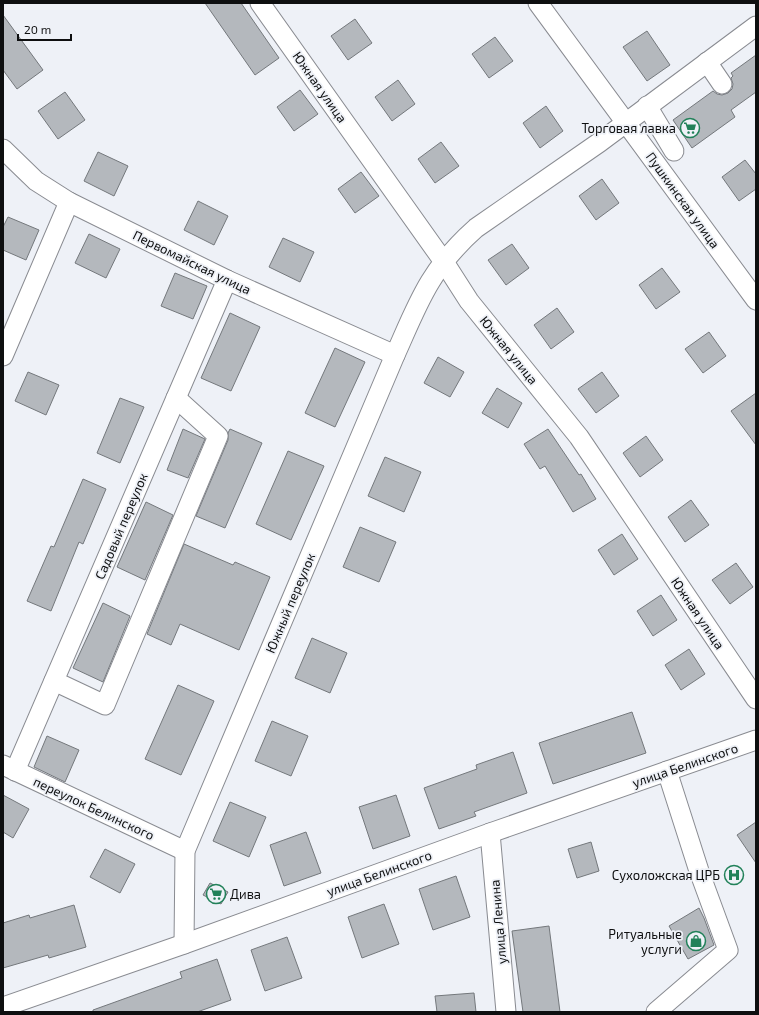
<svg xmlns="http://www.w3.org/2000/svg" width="759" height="1015" font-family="'Exo 2',sans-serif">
  <rect width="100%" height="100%" fill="#eef1f7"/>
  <g fill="#b4b8bd" stroke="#74787c">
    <path d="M 205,3 L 241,3 L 279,58 L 255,75 Z"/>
    <path d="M 3,15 L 43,70 L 17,89 L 3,70 Z"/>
    <path d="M 355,19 L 372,43 L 348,60 L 331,36 Z"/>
    <path d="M 647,31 L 670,65 L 647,81 L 623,47 Z"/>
    <path d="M 495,37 L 513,61 L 489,78 L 472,54 Z"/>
    <path d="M 756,55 L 756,92 L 731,110 L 735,117 L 692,148 L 673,120 L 713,91 L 717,94 L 722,95 L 728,93 L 732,89 L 733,84 L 731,78 L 733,76 L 731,73 Z"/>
    <path d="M 398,80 L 415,104 L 392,121 L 375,97 Z"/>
    <path d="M 300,90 L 318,114 L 294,131 L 277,107 Z"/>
    <path d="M 65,92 L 85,120 L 58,139 L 38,111 Z"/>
    <path d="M 546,106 L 563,131 L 540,148 L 523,123 Z"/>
    <path d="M 441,142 L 459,166 L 435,183 L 418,159 Z"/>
    <path d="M 98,152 L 128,166 L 114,196 L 84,181 Z"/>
    <path d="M 745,160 L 756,174 L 756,189 L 739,201 L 722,177 Z"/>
    <path d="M 361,172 L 379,196 L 355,213 L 338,189 Z"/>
    <path d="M 602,179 L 619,203 L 596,220 L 579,196 Z"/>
    <path d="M 198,201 L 228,216 L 214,245 L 184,230 Z"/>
    <path d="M 8,217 L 39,230 L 26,260 L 3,250 L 3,227 Z"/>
    <path d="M 89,234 L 120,249 L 106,278 L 75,263 Z"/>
    <path d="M 283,238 L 314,252 L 300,282 L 269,267 Z"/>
    <path d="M 512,244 L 529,268 L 506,285 L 488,260 Z"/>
    <path d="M 662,268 L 680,292 L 656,309 L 639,285 Z"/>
    <path d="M 175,273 L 207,286 L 193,319 L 161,306 Z"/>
    <path d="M 557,308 L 574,332 L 551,349 L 534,325 Z"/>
    <path d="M 230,313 L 260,327 L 231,391 L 201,378 Z"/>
    <path d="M 709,332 L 726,356 L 703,373 L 685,349 Z"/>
    <path d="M 335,348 L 365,362 L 335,427 L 305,413 Z"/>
    <path d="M 438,357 L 464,372 L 450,397 L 424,383 Z"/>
    <path d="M 28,372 L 59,385 L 46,415 L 15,401 Z"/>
    <path d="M 602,372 L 619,396 L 596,413 L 578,389 Z"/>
    <path d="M 497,388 L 522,403 L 508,428 L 482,413 Z"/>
    <path d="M 756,393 L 756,445 L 731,411 Z"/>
    <path d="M 120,398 L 144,407 L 120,463 L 97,453 Z"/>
    <path d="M 183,429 L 205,439 L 188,478 L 167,470 Z"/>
    <path d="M 230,429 L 262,443 L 225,528 L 196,516 L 228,440 L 228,433 Z"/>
    <path d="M 548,429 L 579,475 L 581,474 L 596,499 L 573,512 L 545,466 L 540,469 L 524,444 Z"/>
    <path d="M 646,436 L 663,460 L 640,477 L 623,453 Z"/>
    <path d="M 288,451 L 324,466 L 291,540 L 256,524 Z"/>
    <path d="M 385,457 L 421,472 L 404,512 L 368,496 Z"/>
    <path d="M 83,479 L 106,489 L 83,544 L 79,542 L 51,611 L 27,601 L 51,546 L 54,547 Z"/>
    <path d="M 691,500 L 709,525 L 685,542 L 668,517 Z"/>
    <path d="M 146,502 L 173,515 L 145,580 L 117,567 Z"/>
    <path d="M 360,527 L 396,542 L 379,582 L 343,567 Z"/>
    <path d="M 622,534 L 638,559 L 614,575 L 598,550 Z"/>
    <path d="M 184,544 L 233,565 L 235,562 L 270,577 L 239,650 L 180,624 L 171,645 L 147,634 Z"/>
    <path d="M 736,563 L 753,587 L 730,604 L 712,580 Z"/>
    <path d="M 661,595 L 677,620 L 653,636 L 637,611 Z"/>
    <path d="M 103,603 L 130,616 L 103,682 L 73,668 Z"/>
    <path d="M 312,638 L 347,653 L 330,693 L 295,678 Z"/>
    <path d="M 689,649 L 705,674 L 681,690 L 665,665 Z"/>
    <path d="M 178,685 L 214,701 L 181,775 L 145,759 Z"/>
    <path d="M 632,712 L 646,753 L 553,784 L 539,743 Z"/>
    <path d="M 272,721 L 308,736 L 291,776 L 255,761 Z"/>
    <path d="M 47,736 L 79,750 L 65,782 L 34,767 Z"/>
    <path d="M 513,752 L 527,793 L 474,812 L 476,816 L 439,829 L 424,788 L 477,769 L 476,765 Z"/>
    <path d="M 3,795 L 29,809 L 13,838 L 3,832 Z"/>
    <path d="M 396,795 L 410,836 L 373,849 L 359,807 Z"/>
    <path d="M 230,802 L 266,817 L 249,857 L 213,841 Z"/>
    <path d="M 756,822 L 756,863 L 737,835 Z"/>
    <path d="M 306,832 L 321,873 L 284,886 L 270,845 Z"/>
    <path d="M 591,842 L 599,871 L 577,878 L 568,849 Z"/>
    <path d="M 105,849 L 135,864 L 120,893 L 90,877 Z"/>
    <path d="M 456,876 L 470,917 L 433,930 L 419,889 Z"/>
    <path d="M 210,883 L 228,892 L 221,904 L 203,895 Z"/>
    <path d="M 384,904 L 399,944 L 362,958 L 348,917 Z"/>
    <path d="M 74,905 L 86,947 L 49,958 L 48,955 L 3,968 L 3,923 L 29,915 L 30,918 Z"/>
    <path d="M 699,908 L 704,918 L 714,945 L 688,959 L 669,926 Z"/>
    <path d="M 549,926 L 560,1012 L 523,1012 L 512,931 Z"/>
    <path d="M 287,937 L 302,978 L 265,991 L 251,950 Z"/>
    <path d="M 217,959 L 231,1000 L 197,1012 L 93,1012 L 93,1010 L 182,978 L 180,972 Z"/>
    <path d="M 474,993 L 476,1012 L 437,1012 L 435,996 Z"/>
  </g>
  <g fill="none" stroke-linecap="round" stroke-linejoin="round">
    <defs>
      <g id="minor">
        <path d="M 260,3 L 444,262 L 469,301 L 579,437 L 756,699"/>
        <path d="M 538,3 L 756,300"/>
        <path d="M 707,62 L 722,84"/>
        <path d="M 647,106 L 674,151"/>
        <path d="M 3,149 L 36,181 L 69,202 L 227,280 L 395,355"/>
        <path d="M 3,356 L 69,202"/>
        <path d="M 54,681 L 105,705 L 218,436 L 176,398"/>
        <path d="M 3,765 L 185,851"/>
        <path d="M 15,771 L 227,280"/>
        <path d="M 490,833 L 506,1012"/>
        <path d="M 184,944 L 185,851 L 395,355 C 406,331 416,305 430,282 C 442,262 458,244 476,228 L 600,142 L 756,26"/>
        <path d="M 3,1007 L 184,944 L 490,833 L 756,740"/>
        <path d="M 656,1012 L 728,950 L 699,871 L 667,771"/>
      </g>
    </defs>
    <use href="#minor" stroke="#898b91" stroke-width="21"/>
    <use href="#minor" stroke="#fff" stroke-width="19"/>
  </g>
  <defs>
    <symbol id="supermarket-ring" viewBox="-11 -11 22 22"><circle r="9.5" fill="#eef1f7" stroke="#218159" stroke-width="1.5"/><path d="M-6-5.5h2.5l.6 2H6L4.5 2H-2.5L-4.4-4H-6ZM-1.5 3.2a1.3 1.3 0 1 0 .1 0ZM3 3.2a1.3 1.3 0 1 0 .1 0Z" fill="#218159"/></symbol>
    <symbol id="hospital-ring" viewBox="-11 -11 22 22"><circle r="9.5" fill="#eef1f7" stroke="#218159" stroke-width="1.5"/><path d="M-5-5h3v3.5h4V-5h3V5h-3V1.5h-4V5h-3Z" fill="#218159"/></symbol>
    <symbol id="shop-ring" viewBox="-11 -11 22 22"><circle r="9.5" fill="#eef1f7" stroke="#218159" stroke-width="1.5"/><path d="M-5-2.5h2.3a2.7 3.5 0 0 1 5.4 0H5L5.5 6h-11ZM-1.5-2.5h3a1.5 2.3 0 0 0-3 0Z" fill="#218159"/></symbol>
  </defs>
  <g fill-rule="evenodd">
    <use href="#supermarket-ring" x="679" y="117" width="22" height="22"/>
    <use href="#hospital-ring" x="723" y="864" width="22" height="22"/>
    <use href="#supermarket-ring" x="205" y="883" width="22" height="22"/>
    <use href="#shop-ring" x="685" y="930" width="22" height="22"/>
  </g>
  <g text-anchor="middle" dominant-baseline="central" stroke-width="3.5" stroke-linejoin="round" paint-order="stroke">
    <g font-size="13" fill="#0e0f10" stroke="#eef1f7">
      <text transform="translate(320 87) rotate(55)">Южная улица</text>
      <text transform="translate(683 200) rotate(54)">Пушкинская улица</text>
      <text transform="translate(192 262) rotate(26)">Первомайская улица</text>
      <text transform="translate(509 350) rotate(51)">Южная улица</text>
      <text transform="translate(121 526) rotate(-67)">Садовый переулок</text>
      <text transform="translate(290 603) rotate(-67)">Южный переулок</text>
      <text transform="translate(698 613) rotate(56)">Южная улица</text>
      <text transform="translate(685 765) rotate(-19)">улица Белинского</text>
      <text transform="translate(94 808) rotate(25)">переулок Белинского</text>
      <text transform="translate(379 873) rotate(-20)">улица Белинского</text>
      <text transform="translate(498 922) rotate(-95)">улица Ленина</text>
    </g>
    <g font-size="13" fill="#0e0f10" stroke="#eef1f7" text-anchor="end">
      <text x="676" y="128">Торговая лавка</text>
      <text x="720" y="875">Сухоложская ЦРБ</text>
      <text x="230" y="894" text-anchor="start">Дива</text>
      <text x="682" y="934">Ритуальные<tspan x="682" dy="15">услуги</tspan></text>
    </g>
  </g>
  <rect width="759" height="1015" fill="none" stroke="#0e0f10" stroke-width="8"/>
  <path d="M18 34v6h53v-6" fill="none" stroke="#0e0f10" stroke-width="2"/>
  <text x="24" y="34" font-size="12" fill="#0e0f10" stroke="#eef1f7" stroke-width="3" paint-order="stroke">20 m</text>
</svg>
